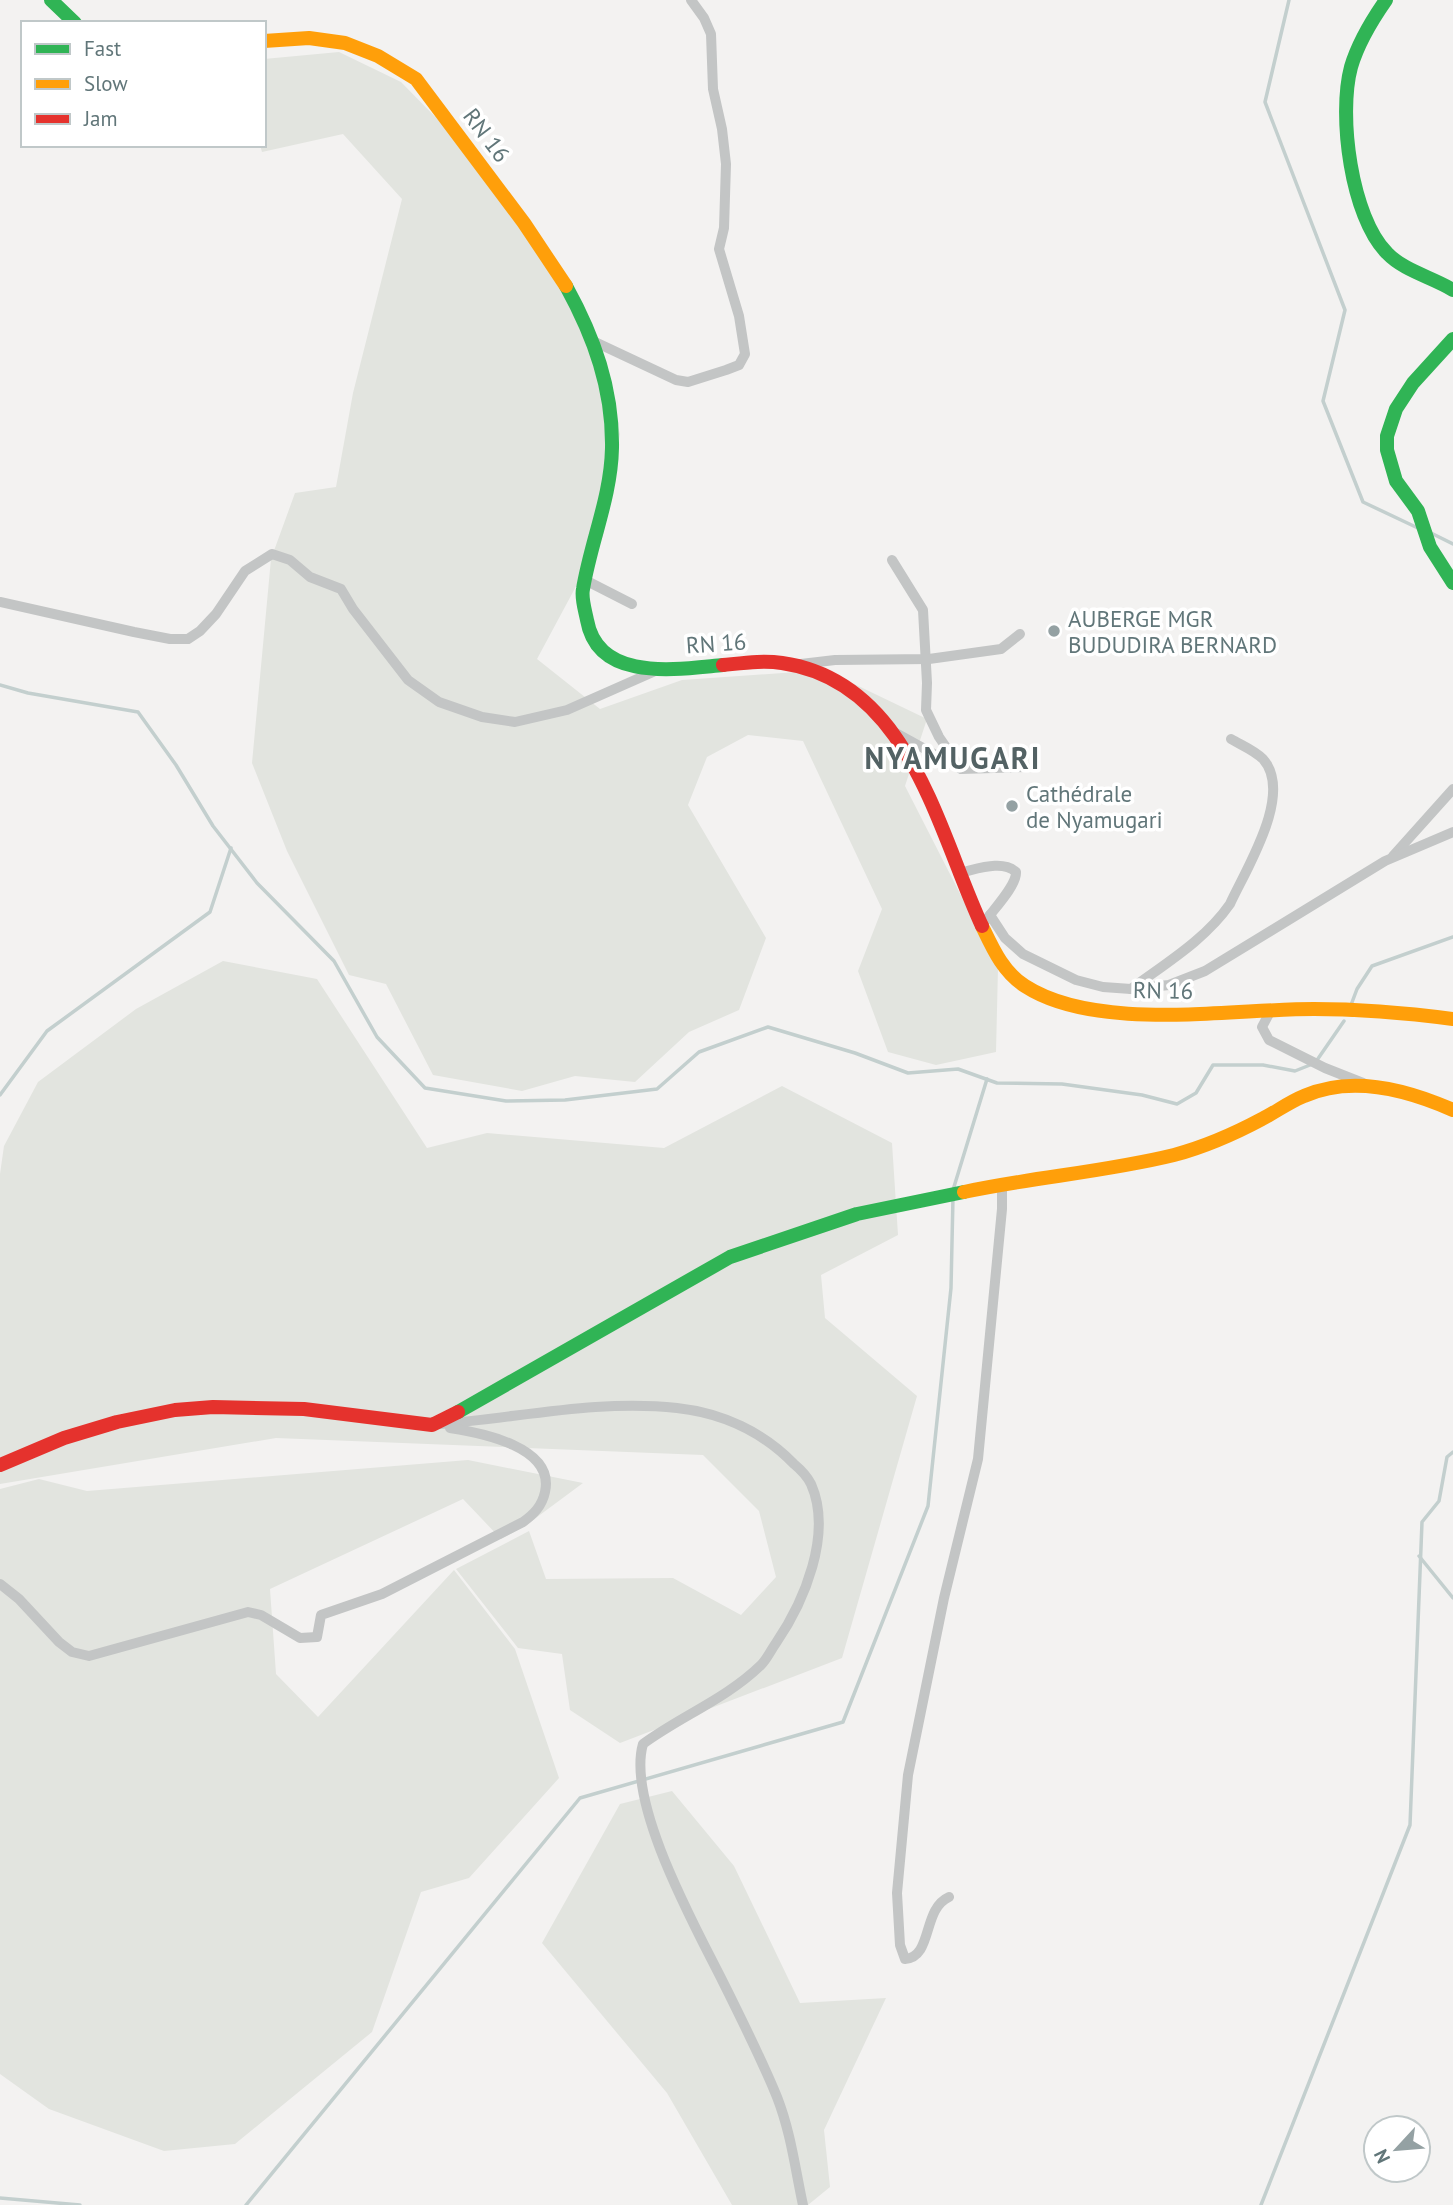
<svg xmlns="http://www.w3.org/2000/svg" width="1453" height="2205" font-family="'PT Sans',sans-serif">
  <rect width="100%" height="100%" fill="#f3f2f1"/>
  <g fill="#e2e4df">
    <path d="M 339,52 L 401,82 L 499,182 L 588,317 L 620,434 L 603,536 L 537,659 L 600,709 L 682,680 L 825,670 L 927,719 L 905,786 L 998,968 L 996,1052 L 936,1065 L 888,1052 L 858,971 L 882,909 L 803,741 L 748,735 L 707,757 L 688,805 L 766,938 L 739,1010 L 689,1032 L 635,1082 L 575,1076 L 522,1091 L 433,1075 L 386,984 L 349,975 L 287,851 L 252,763 L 271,559 L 295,493 L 336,487 L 353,393 L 402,199 L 343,134 L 262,152 L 260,145 L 264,145 L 264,59 Z"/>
    <path d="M 223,961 L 317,979 L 427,1148 L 487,1133 L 664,1148 L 782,1086 L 892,1143 L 898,1235 L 821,1275 L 825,1318 L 917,1396 L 842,1658 L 620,1743 L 570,1710 L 562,1654 L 518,1648 L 456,1569 L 529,1531 L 546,1579 L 673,1578 L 741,1615 L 776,1577 L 759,1511 L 703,1455 L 276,1438 L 0,1484 L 0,1174 L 4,1146 L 38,1082 L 136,1009 Z"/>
    <path d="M 468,1460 L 583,1483 L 525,1526 L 501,1539 L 463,1499 L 270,1589 L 276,1674 L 318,1717 L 454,1570 L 515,1649 L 559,1778 L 469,1878 L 421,1892 L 372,2032 L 235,2144 L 164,2151 L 49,2109 L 0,2074 L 0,1489 L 39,1479 L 87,1491 Z"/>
    <path d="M 672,1791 L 734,1866 L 800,2003 L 886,1998 L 824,2130 L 830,2187 L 808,2205 L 732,2205 L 667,2093 L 542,1943 L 620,1804 Z"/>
  </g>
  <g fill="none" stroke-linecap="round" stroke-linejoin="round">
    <g stroke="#c3cfce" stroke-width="3.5">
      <path d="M 1289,0 L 1265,102 L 1345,310 L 1323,401 L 1363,502 L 1420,529"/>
      <path d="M 1431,533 L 1453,544"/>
      <path d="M 0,685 L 28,693 L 138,712 L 176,765 L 213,826 L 257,883 L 334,961 L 377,1037 L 425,1088 L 506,1101 L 565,1100 L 657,1089 L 699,1052 L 768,1027 L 855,1053 L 908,1073 L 958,1069 L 997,1083 L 1062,1084 L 1142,1095 L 1177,1104 L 1196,1093 L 1213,1065 L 1263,1065 L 1295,1071 L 1315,1063 L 1344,1021"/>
      <path d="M 1351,1005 L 1357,989 L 1372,966 L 1453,937"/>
      <path d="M 0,1095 L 47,1031 L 210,912 L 231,848"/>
      <path d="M 953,1190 L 987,1079"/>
      <path d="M 1419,1556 L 1453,1598"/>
      <path d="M 0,2198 L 80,2205"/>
      <path d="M 246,2205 L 580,1798 L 843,1722 L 928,1506 L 951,1288 L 953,1197"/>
      <path d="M 1261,2205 L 1410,1825 L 1422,1522 L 1439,1501 L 1447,1457 L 1453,1452"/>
    </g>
    <g stroke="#c3c5c5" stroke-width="10">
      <path d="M 595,342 L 676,380 L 688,382 L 726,370 L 739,365 L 745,354 L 739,316 L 719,249 L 724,228 L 726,164 L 722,129 L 713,89 L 711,34 L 704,18 L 691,0"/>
      <path d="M 892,560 L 923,610 L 927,683 L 926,710 L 939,737 L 961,769"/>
      <path d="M 585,580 L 632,604"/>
      <path d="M 0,602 L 134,632 L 170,639 L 188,639 L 200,631 L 216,614 L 245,571 L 272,554 L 290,560 L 310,577 L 341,589 L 353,609 L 408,680 L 439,702 L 482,717 L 515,722 L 567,710 L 653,672"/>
      <path d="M 801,664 L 835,660 L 929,659 L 1001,649 L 1020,634"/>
      <path d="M 896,733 L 961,769 L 1026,767"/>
      <path d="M 1393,856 L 1453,789"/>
      <path d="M 958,873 C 975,870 1002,859 1016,872 C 1017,885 994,909 986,920"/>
      <path d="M 990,915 L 1005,938 L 1023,954 L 1076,980 L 1103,987 L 1131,989 L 1169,985 L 1205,971 L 1385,861 L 1453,832"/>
      <path d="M 1131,989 C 1166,963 1205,940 1230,904 C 1246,869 1294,794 1263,759 C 1254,750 1241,745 1231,739"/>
      <path d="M 1271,1010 L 1262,1027 L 1269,1040 L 1325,1068 L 1363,1083"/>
      <path d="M 440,1424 C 518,1418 598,1399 677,1408 C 722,1413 763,1432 794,1464 C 800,1469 807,1476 811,1484 C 833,1534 804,1602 776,1643 C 771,1650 767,1659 761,1665 C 726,1699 681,1716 643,1744 C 626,1803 696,1928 723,1982 C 742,2020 761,2058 777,2097 C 791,2133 795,2168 803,2205"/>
      <path d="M 0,1584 L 19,1599 L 59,1642 L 72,1652 L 89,1656 L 248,1612 L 261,1615 L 300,1638 L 317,1637 L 321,1615 L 382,1594 L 523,1522 C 534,1514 542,1506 545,1492 C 555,1447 482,1433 450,1428"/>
      <path d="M 949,1897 C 922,1909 933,1957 905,1959 L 900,1945 L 897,1893 L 908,1775 L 944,1598 L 978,1459 L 1002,1209 L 1002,1184"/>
    </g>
    <g stroke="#30b455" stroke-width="14">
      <path d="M 51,0 L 75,23"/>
      <path d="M 1386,0 C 1372,20 1358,43 1351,67 C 1338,115 1351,217 1387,253 C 1404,271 1432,277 1453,290"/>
      <path d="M 566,286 C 594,337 613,389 612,448 C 611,497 591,541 583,589 C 581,598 585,610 587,620 C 598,683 678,669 723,665"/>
      <path d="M 1453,339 L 1413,383 L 1396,409 L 1387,436 L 1387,450 L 1396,481 L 1418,511 L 1430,547 L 1453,583"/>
      <path d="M 458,1412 L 730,1257 L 857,1214 L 964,1192"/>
    </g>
    <g stroke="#ff9f0a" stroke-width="14">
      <path d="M 264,41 L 309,38 L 345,43 L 378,56 L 416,79 L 524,223 L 566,286"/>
      <path d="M 982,926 C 993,949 1003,972 1025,986 C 1096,1032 1231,1009 1314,1009 C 1361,1009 1407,1013 1453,1019"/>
      <path d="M 964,1192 C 1034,1177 1105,1172 1174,1155 C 1204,1147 1234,1134 1262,1119 C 1276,1112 1289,1102 1304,1096 C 1351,1075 1408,1090 1453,1110"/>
    </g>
    <g stroke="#e5322d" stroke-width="14">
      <path d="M 723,665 C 743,663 763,660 782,663 C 909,681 937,829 982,926"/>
      <path d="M 0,1465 L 64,1438 L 117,1422 L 175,1410 L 213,1407 L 304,1409 L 432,1425 L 458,1412"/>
    </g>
  </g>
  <g fill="#94a1a3" stroke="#fff" stroke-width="2.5">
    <circle cx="1054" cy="631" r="7"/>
    <circle cx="1012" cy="806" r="7"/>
  </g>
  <g text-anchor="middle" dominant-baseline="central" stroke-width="7" stroke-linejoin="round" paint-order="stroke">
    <g font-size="23" fill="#617679" stroke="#fff">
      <text transform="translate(487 135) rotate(53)">RN 16</text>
      <text transform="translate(716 643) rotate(-4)">RN 16</text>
      <text transform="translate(1163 990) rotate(1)">RN 16</text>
    </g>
    <g font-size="23" fill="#617679" stroke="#fff" text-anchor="start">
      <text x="1068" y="618">AUBERGE MGR<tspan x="1068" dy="26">BUDUDIRA BERNARD</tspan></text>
      <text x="1026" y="793">Cathédrale<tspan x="1026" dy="26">de Nyamugari</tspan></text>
    </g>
    <g font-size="30" font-weight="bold" letter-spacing="2" fill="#536264" stroke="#fff">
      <text x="953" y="757">NYAMUGARI</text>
    </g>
  </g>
  <rect x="21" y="21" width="245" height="126" fill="#ffffff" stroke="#c0c8c9" stroke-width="2"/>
  <rect x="35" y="44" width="35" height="10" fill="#30b455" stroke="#c0c8c9" stroke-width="2"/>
  <text x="84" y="56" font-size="21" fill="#617679">Fast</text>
  <rect x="35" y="79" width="35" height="10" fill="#ff9f0a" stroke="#c0c8c9" stroke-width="2"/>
  <text x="84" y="91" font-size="21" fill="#617679">Slow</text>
  <rect x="35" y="114" width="35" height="10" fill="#e5322d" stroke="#c0c8c9" stroke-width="2"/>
  <text x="84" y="126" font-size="21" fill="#617679">Jam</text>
  <g transform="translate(1397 2149) rotate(244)"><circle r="33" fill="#ffffff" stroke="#c0c8c9" stroke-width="2"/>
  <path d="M0-5L12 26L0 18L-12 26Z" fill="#94a1a3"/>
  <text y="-10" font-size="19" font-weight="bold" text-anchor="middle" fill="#617679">N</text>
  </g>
</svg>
